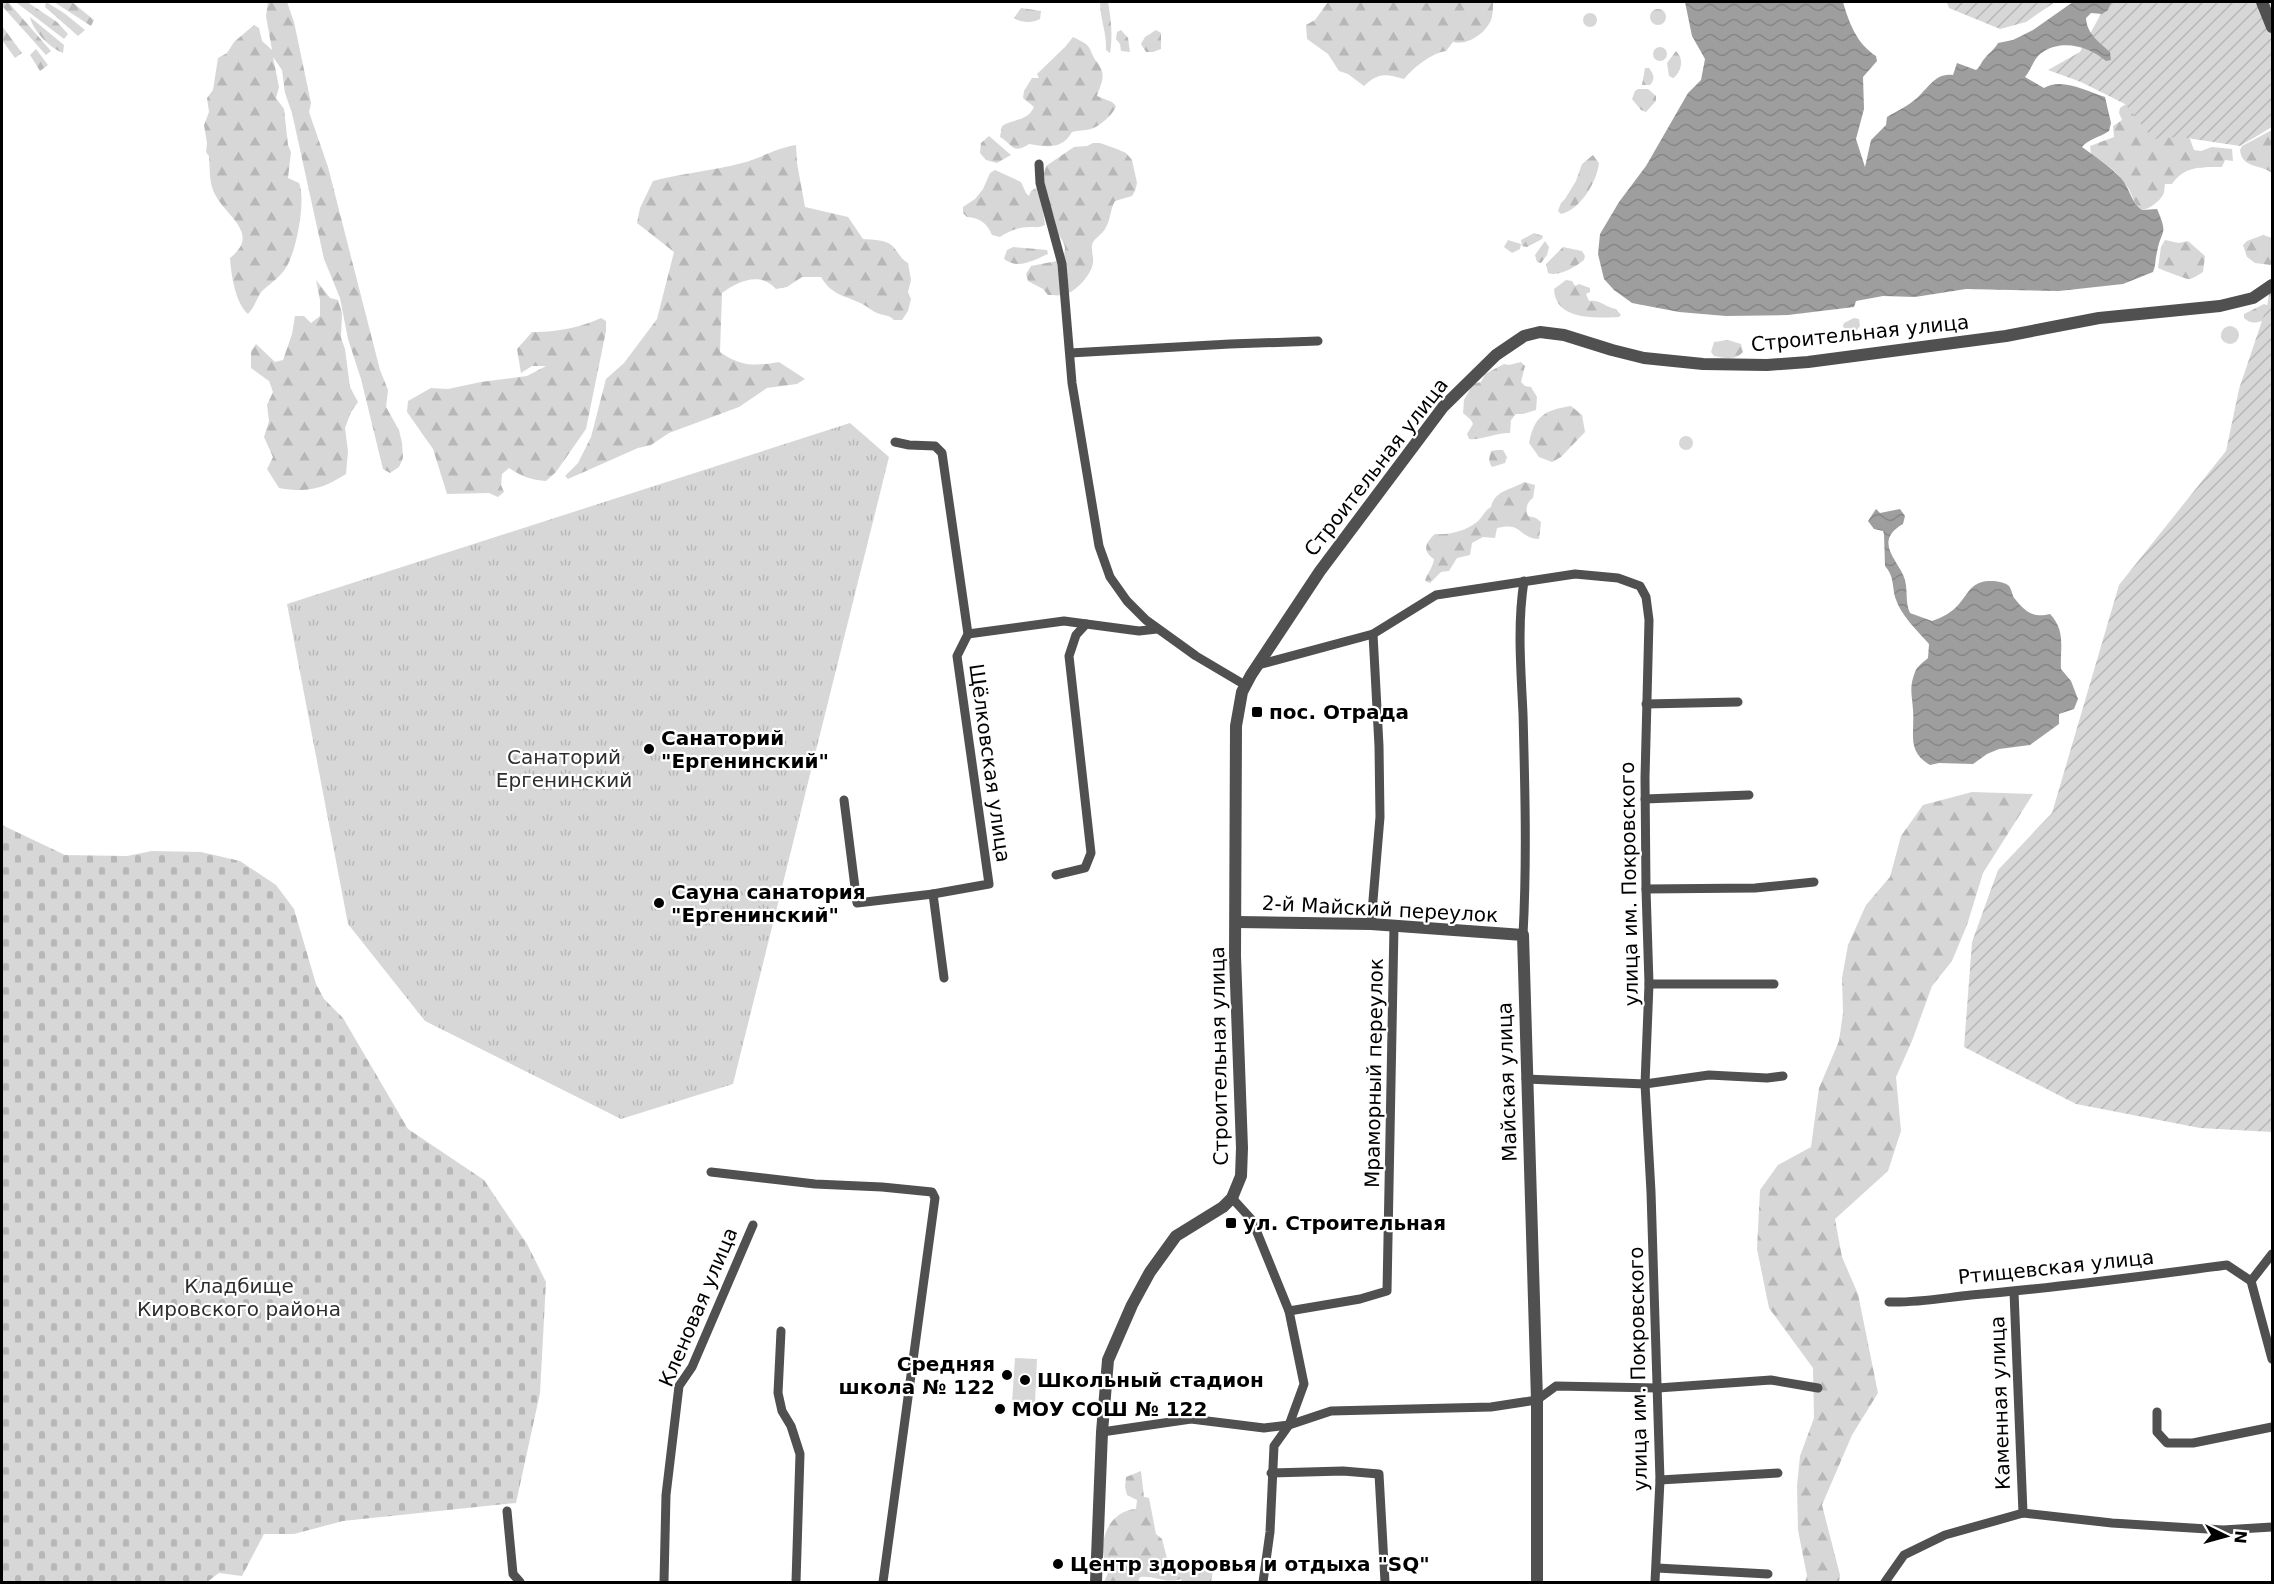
<svg xmlns="http://www.w3.org/2000/svg" width="2274" height="1584" font-family="'DejaVu Sans',sans-serif">
  <defs>
    <pattern id="grass-tufts" width="24" height="20" patternUnits="userSpaceOnUse" patternTransform="scale(1.5)"><rect width="24" height="20" fill="#d7d7d7"/><path d="M3 7l-1-3M5 7V3M7 7l1-3M15 17l-1-3M17 17v-4M19 17l1-3" fill="none" stroke="#b7b7b7"/></pattern>
    <pattern id="forest-firs" width="22" height="20" patternUnits="userSpaceOnUse" patternTransform="scale(1.5)"><rect width="22" height="20" fill="#d7d7d7"/><path d="M5 1l3.5 6h-7zM16 11l3.5 6h-7z" fill="#b7b7b7"/></pattern>
    <pattern id="cemetery-stones" width="16" height="16" patternUnits="userSpaceOnUse" patternTransform="scale(1.5)"><rect width="16" height="16" fill="#d7d7d7"/><path d="M2 7V4a2 2 0 0 1 4 0v3zM10 15v-3a2 2 0 0 1 4 0v3z" fill="#b7b7b7"/></pattern>
    <pattern id="garden-furrows" width="10" height="10" patternUnits="userSpaceOnUse" patternTransform="scale(1.5)"><rect width="10" height="10" fill="#d7d7d7"/><path d="M-1 1l2-2M0 10L10 0M9 11l2-2" fill="none" stroke="#b7b7b7"/></pattern>
    <pattern id="water-waves" width="16" height="10" patternUnits="userSpaceOnUse" patternTransform="scale(1.5)"><rect width="16" height="10" fill="#9e9e9e"/><path d="M0 5q4-4 8 0t8 0" fill="none" stroke="#868686"/></pattern>
  </defs>
  <rect width="100%" height="100%" fill="#fff"/>
  <path fill="url(#grass-tufts)" d="M 850,423 L 889,457 L 733,1084 L 621,1119 L 425,1021 L 348,924 L 287,604 Z"/>
  <g fill="url(#forest-firs)">
    <path d="M 2,2 L 27,2 L 57,22 L 68,34 L 64,39 L 17,3 L 9,3 L 51,51 L 46,55 L 2,6 Z"/>
    <path d="M 46,2 L 64,13 L 85,30 L 78,36 L 45,7 Z"/>
    <path d="M 54,2 L 72,2 L 94,20 L 91,26 Z"/>
    <path d="M 268,2 L 287,2 L 294,22 L 311,103 L 309,112 L 328,167 L 380,370 L 388,390 L 386,407 L 399,430 L 402,443 L 403,458 L 399,467 L 390,473 L 383,469 L 361,379 L 348,339 L 340,298 L 324,259 L 292,113 L 285,93 L 282,70 L 273,57 L 279,87 L 276,98 L 284,109 L 288,145 L 291,152 L 288,178 L 299,183 C 306,200 297,247 288,264 C 283,275 271,283 262,291 C 257,297 255,307 248,314 C 235,303 231,273 230,258 C 263,232 222,215 213,190 C 209,180 210,167 209,156 L 206,152 L 207,143 L 204,125 L 209,112 L 207,98 L 213,90 L 218,58 L 227,53 L 234,42 L 254,25 L 259,28 L 262,41 L 272,50 L 266,16 Z"/>
    <path d="M 1100,2 L 1108,2 C 1111,18 1113,37 1110,53 L 1106,50 C 1107,33 1100,19 1100,2 Z"/>
    <path d="M 1328,2 L 1493,2 C 1493,6 1493,12 1492,17 C 1488,32 1468,46 1453,42 L 1446,51 C 1432,53 1414,67 1404,79 C 1386,74 1379,72 1364,86 L 1348,74 L 1339,71 L 1328,54 L 1307,39 L 1306,25 L 1315,20 Z"/>
    <path d="M 1021,8 L 1041,11 L 1040,19 C 1033,23 1021,23 1014,18 Z"/>
    <circle cx="1658" cy="17" r="8"/>
    <circle cx="1590" cy="20" r="7"/>
    <path d="M 30,17 L 64,45 L 63,53 C 51,49 32,30 30,17 Z"/>
    <path d="M 2,26 L 22,53 L 15,58 L 2,40 Z"/>
    <path d="M 1121,30 L 1128,38 L 1130,52 L 1121,51 L 1120,44 L 1116,39 L 1117,32 Z"/>
    <path d="M 1156,30 L 1161,33 L 1161,49 L 1153,52 L 1146,52 L 1141,44 L 1145,37 Z"/>
    <path d="M 1073,37 C 1077,39 1082,41 1086,44 C 1091,48 1092,56 1096,61 C 1107,74 1102,81 1097,96 L 1112,102 L 1116,106 C 1113,115 1100,126 1091,129 C 1085,131 1078,130 1072,132 C 1062,150 1046,147 1029,144 C 1012,155 1014,145 1000,137 L 1002,126 C 1014,118 1027,122 1034,107 L 1023,98 L 1024,91 L 1032,78 L 1039,78 L 1037,74 L 1065,47 Z"/>
    <circle cx="1660" cy="54" r="7"/>
    <path d="M 36,49 L 48,65 L 40,71 L 30,55 Z"/>
    <path d="M 1676,51 C 1684,58 1682,72 1673,78 L 1669,76 L 1667,63 Z"/>
    <path d="M 1645,68 L 1649,68 C 1653,73 1656,79 1650,85 L 1642,85 Z"/>
    <path d="M 1638,89 L 1648,89 L 1656,96 L 1656,101 L 1646,112 L 1641,110 L 1632,99 L 1635,91 Z"/>
    <path d="M 2129,102 L 2190,139 L 2194,150 L 2201,151 L 2212,147 L 2232,149 L 2233,161 L 2225,160 L 2222,167 C 2201,167 2184,166 2172,184 L 2165,184 C 2164,188 2165,192 2163,195 C 2159,202 2149,209 2142,210 C 2133,204 2133,195 2127,186 C 2118,172 2105,163 2091,154 L 2090,146 L 2114,137 L 2113,126 L 2122,120 L 2119,113 L 2120,108 Z"/>
    <path d="M 2272,130 L 2272,173 C 2261,164 2242,169 2240,150 L 2242,146 Z"/>
    <path d="M 989,136 L 1011,155 L 997,163 L 986,160 L 980,153 L 981,143 Z"/>
    <path d="M 1093,143 L 1100,143 L 1117,149 L 1126,153 L 1132,160 L 1137,183 L 1135,191 L 1132,196 L 1115,201 C 1110,209 1111,219 1106,227 C 1103,235 1094,237 1092,245 C 1091,251 1094,258 1093,263 C 1091,276 1074,294 1062,295 C 1058,296 1052,295 1048,295 L 1043,289 L 1028,281 L 1026,274 L 1031,266 L 1062,260 C 1069,243 1062,243 1056,230 C 1055,227 1056,224 1055,221 C 1051,204 1039,183 1046,166 L 1074,147 L 1087,146 Z"/>
    <path d="M 796,145 L 797,163 L 805,207 L 848,217 L 863,239 C 873,240 889,239 895,249 C 900,255 901,259 908,263 L 911,280 L 908,292 L 911,299 L 908,311 L 902,320 L 894,320 C 888,314 884,316 877,313 C 872,311 868,307 864,305 C 846,295 833,297 821,277 L 802,277 L 787,287 L 776,289 C 760,271 738,281 722,293 L 720,352 C 741,367 755,366 779,362 L 805,379 L 797,384 L 767,388 L 739,407 L 669,433 L 651,445 L 638,448 L 568,479 L 565,476 L 578,463 L 591,437 L 606,379 L 624,363 L 657,319 L 674,252 L 637,223 L 640,208 L 653,181 C 682,173 713,171 742,163 C 761,158 776,148 796,145 Z"/>
    <path d="M 1593,155 L 1599,163 C 1597,182 1580,210 1561,214 L 1558,211 L 1561,203 L 1565,199 L 1576,181 L 1582,164 Z"/>
    <path d="M 995,170 L 1021,182 L 1026,193 L 1029,196 L 1031,191 L 1036,188 L 1040,191 L 1045,225 C 1039,228 1036,227 1030,227 C 1019,227 1009,231 1000,237 L 992,235 C 987,223 980,218 967,217 L 963,213 L 963,207 L 975,199 L 983,189 L 990,173 Z"/>
    <path d="M 1534,233 L 1543,236 L 1542,239 L 1527,247 L 1522,246 L 1521,240 Z"/>
    <path d="M 2263,235 L 2272,238 L 2271,265 L 2255,263 L 2247,257 L 2243,245 L 2247,241 Z"/>
    <path d="M 1508,240 L 1521,244 L 1520,249 L 1512,253 L 1504,247 Z"/>
    <path d="M 2165,240 L 2179,243 L 2188,241 L 2205,256 L 2203,272 C 2200,274 2194,278 2190,279 C 2187,280 2163,270 2158,268 L 2161,247 Z"/>
    <path d="M 1545,241 L 1549,247 L 1547,255 L 1541,263 L 1537,262 L 1535,255 Z"/>
    <path d="M 1013,247 L 1047,250 L 1048,254 C 1034,260 1018,270 1004,259 L 1007,250 Z"/>
    <path d="M 1563,247 L 1582,251 L 1585,256 L 1584,260 C 1575,267 1559,277 1548,273 L 1546,264 Z"/>
    <path d="M 316,280 L 330,298 L 338,300 L 342,313 L 341,338 L 345,349 L 350,387 L 358,402 L 351,412 L 345,428 L 348,451 L 346,474 C 322,489 308,493 279,488 L 267,469 L 273,457 L 264,437 L 269,421 L 267,405 L 273,392 L 269,381 L 251,368 L 251,351 L 256,344 L 275,362 L 283,360 L 292,334 L 295,316 L 304,316 L 311,323 L 320,316 L 320,300 Z"/>
    <path d="M 1566,280 L 1572,281 L 1575,286 L 1579,284 L 1590,288 L 1590,292 L 1586,294 L 1589,301 C 1600,299 1605,307 1616,309 L 1621,315 L 1619,317 C 1597,318 1555,321 1554,289 Z"/>
    <path d="M 2264,304 L 2271,307 L 2267,320 C 2258,322 2251,325 2244,318 L 2244,314 Z"/>
    <path d="M 601,318 L 606,321 L 606,331 L 586,429 L 556,472 L 546,481 C 531,480 521,476 509,468 L 502,474 L 501,485 L 504,492 L 498,497 L 489,493 L 447,494 L 433,449 L 407,412 L 408,401 L 431,388 L 448,389 L 481,382 L 527,376 L 546,366 L 532,366 L 521,373 L 517,349 L 532,332 C 553,333 582,327 601,318 Z"/>
    <path d="M 1854,318 L 1859,319 L 1860,326 L 1856,331 L 1848,331 L 1843,327 L 1844,323 Z"/>
    <circle cx="2230" cy="335" r="9"/>
    <path d="M 1728,340 L 1741,344 L 1743,352 C 1735,361 1725,358 1714,356 L 1711,352 L 1714,342 Z"/>
    <path d="M 1521,362 L 1525,366 L 1521,382 L 1525,386 L 1531,387 L 1537,397 L 1536,410 L 1523,414 L 1516,414 L 1511,420 L 1510,433 C 1498,432 1479,441 1469,439 L 1467,434 L 1473,424 L 1471,420 L 1463,413 L 1464,400 L 1473,384 L 1481,382 L 1485,374 L 1504,364 L 1509,365 Z"/>
    <path d="M 1571,406 L 1582,415 L 1585,432 L 1561,457 L 1552,462 L 1539,457 L 1529,443 C 1534,416 1545,410 1571,406 Z"/>
    <circle cx="1686" cy="443" r="7"/>
    <path d="M 1497,450 L 1503,450 L 1507,457 L 1505,463 L 1492,467 C 1488,461 1489,458 1491,451 Z"/>
    <path d="M 1524,482 L 1535,485 L 1533,498 C 1527,502 1525,509 1528,516 L 1536,518 L 1541,522 L 1539,539 C 1519,539 1523,521 1497,528 L 1495,538 L 1483,537 L 1472,543 L 1470,555 L 1457,558 L 1449,571 L 1441,572 L 1430,583 L 1425,581 C 1427,573 1433,568 1434,559 C 1422,551 1425,543 1435,534 C 1449,535 1466,531 1477,522 C 1483,517 1484,511 1491,507 C 1495,490 1511,490 1524,482 Z"/>
    <path d="M 1972,792 L 2033,794 L 1983,873 L 1967,925 L 1952,961 L 1932,986 L 1912,1041 L 1896,1077 L 1901,1131 L 1888,1171 L 1835,1219 L 1842,1257 L 1858,1294 L 1878,1393 L 1852,1435 L 1822,1505 L 1840,1575 L 1839,1582 L 1805,1582 L 1807,1576 L 1798,1530 L 1797,1486 L 1800,1456 L 1814,1418 L 1813,1368 L 1769,1308 L 1757,1249 L 1760,1190 L 1778,1165 L 1811,1147 L 1819,1088 L 1839,1041 L 1843,1013 L 1842,978 L 1848,945 L 1866,905 L 1890,877 L 1901,836 L 1923,805 Z"/>
    <path d="M 1141,1471 L 1144,1497 L 1149,1498 L 1156,1534 L 1162,1539 L 1169,1566 L 1173,1571 L 1199,1564 L 1208,1566 L 1213,1571 L 1211,1582 L 1182,1582 L 1181,1579 C 1165,1584 1154,1575 1140,1577 L 1138,1582 L 1104,1582 L 1109,1571 C 1095,1548 1106,1511 1136,1509 L 1137,1500 L 1127,1495 L 1125,1487 L 1126,1477 Z"/>
  </g>
  <path fill="url(#cemetery-stones)" d="M 2,825 L 65,855 L 127,856 L 152,851 L 201,852 L 240,861 L 276,885 L 294,909 L 316,984 L 324,999 L 343,1018 L 408,1129 L 484,1180 L 527,1244 L 546,1282 L 540,1393 L 516,1503 L 343,1521 L 294,1534 L 264,1534 L 242,1576 L 219,1573 L 207,1582 L 2,1582 Z"/>
  <g fill="url(#garden-furrows)">
    <path d="M 1947,2 L 2055,2 L 2026,22 L 2000,29 L 1949,8 Z"/>
    <path d="M 2104,2 L 2272,2 L 2272,127 L 2240,146 L 2180,137 L 2153,139 L 2125,104 L 2081,82 L 2048,70 L 2080,52 L 2102,12 Z"/>
    <path d="M 2272,279 L 2272,1132 L 2200,1128 L 2076,1104 L 1964,1047 L 1972,942 L 1998,870 L 2052,813 L 2119,585 L 2226,451 L 2239,389 L 2267,306 Z"/>
  </g>
  <path fill="#d7d7d7" d="M 1015,1358 L 1037,1359 L 1035,1403 L 1012,1402 Z"/>
  <g fill="url(#water-waves)">
    <path d="M 1685,2 L 1843,2 C 1849,23 1857,44 1876,56 L 1877,61 L 1863,77 L 1864,109 L 1856,139 L 1865,167 L 1871,140 L 1886,125 L 1887,117 C 1897,111 1908,106 1917,98 C 1928,88 1936,72 1953,75 L 1957,63 L 1976,70 C 1981,66 1981,62 1985,58 C 1989,53 1994,50 1998,43 L 2013,40 L 2033,30 L 2073,2 L 2111,2 L 2108,10 L 2102,14 L 2091,13 L 2086,18 C 2087,34 2099,42 2110,52 L 2111,60 L 2106,61 C 2089,46 2060,38 2040,54 C 2033,60 2031,70 2025,77 L 2044,88 C 2061,77 2087,91 2105,97 L 2111,123 L 2109,131 C 2101,137 2088,139 2082,147 C 2096,157 2109,166 2121,178 C 2130,188 2131,203 2142,210 L 2157,209 C 2169,236 2161,229 2157,252 C 2155,260 2156,265 2153,272 L 2123,284 L 2059,291 L 1966,289 L 1915,297 L 1883,296 L 1856,301 L 1854,307 L 1788,315 L 1726,316 L 1679,312 L 1632,303 L 1614,290 L 1604,279 L 1598,254 L 1600,234 L 1619,202 L 1646,166 L 1688,93 L 1701,80 L 1705,59 L 1692,36 Z"/>
    <path d="M 1876,509 L 1880,513 L 1900,509 L 1905,516 L 1903,524 C 1872,542 1899,560 1905,580 C 1908,592 1905,602 1910,613 L 1932,621 C 1943,617 1951,613 1959,604 C 1967,595 1970,585 1982,582 C 1989,580 2004,581 2009,586 C 2012,590 2012,596 2015,599 C 2025,612 2034,618 2050,614 C 2066,631 2060,647 2061,669 L 2071,681 L 2078,699 L 2074,709 L 2059,714 L 2059,724 L 2030,745 L 1999,749 L 1987,754 L 1973,764 L 1939,763 L 1930,765 C 1906,751 1915,733 1913,710 C 1912,694 1909,688 1915,672 C 1917,666 1924,662 1928,658 L 1929,644 C 1917,630 1901,616 1895,597 C 1892,585 1894,576 1885,566 L 1884,534 L 1883,531 L 1874,529 L 1868,521 Z"/>
  </g>
  <g fill="none" stroke-linecap="round" stroke-linejoin="round">
    <g stroke="#505050" stroke-width="9">
      <path d="M 1039,164 L 1040,183 L 1062,264 L 1072,383 L 1099,546 L 1110,577 L 1127,601 L 1146,620 L 1196,656 L 1245,685"/>
      <path d="M 1070,353 L 1230,344 L 1318,341"/>
      <path d="M 895,442 L 909,445 L 935,446 L 942,453 L 968,634 L 957,656 L 989,884 L 933,894 L 944,978"/>
      <path d="M 968,634 L 1064,621 L 1139,631 L 1157,629"/>
      <path d="M 1258,665 L 1373,634 L 1436,595 L 1575,574 L 1618,578 L 1640,586 L 1646,597 L 1649,620 L 1645,778 L 1646,889 L 1649,984 L 1645,1084 L 1651,1192 L 1660,1480 L 1655,1582"/>
      <path d="M 1646,704 L 1738,702"/>
      <path d="M 1645,799 L 1749,795"/>
      <path d="M 844,800 L 857,903 L 933,894"/>
      <path d="M 1056,875 L 1085,868 L 1091,853 L 1069,656 L 1076,635 L 1086,624"/>
      <path d="M 1646,889 L 1755,888 L 1814,882"/>
      <path d="M 1371,924 L 1380,817 L 1379,746 L 1373,634"/>
      <path d="M 1523,935 C 1527,861 1525,788 1523,714 C 1521,670 1517,625 1524,581"/>
      <path d="M 1649,984 L 1774,984"/>
      <path d="M 1526,1079 L 1645,1084 L 1709,1075 L 1767,1078 L 1783,1076"/>
      <path d="M 711,1172 L 815,1184 L 882,1187 L 932,1192 L 935,1198 L 883,1582"/>
      <path d="M 1232,1198 L 1252,1220 L 1289,1311 L 1304,1384 L 1289,1425 L 1274,1446 L 1270,1532 L 1263,1582"/>
      <path d="M 2251,1281 L 2272,1254"/>
      <path d="M 2014,1292 L 2023,1513"/>
      <path d="M 1889,1302 C 1916,1303 1943,1298 1971,1295 C 2057,1288 2142,1276 2227,1265 L 2251,1281 L 2272,1359"/>
      <path d="M 1289,1311 L 1360,1299 L 1387,1291 L 1394,926"/>
      <path d="M 781,1331 L 778,1393 L 782,1411 L 791,1426 L 800,1454 L 796,1582"/>
      <path d="M 2157,1412 L 2157,1432 L 2167,1443 L 2193,1443 L 2272,1427"/>
      <path d="M 1102,1432 L 1191,1419 L 1264,1428 L 1289,1425 L 1331,1411 L 1491,1407 L 1537,1400 L 1556,1386 L 1658,1388 L 1771,1380 L 1818,1388"/>
      <path d="M 1271,1473 L 1343,1471 L 1379,1474 L 1385,1582"/>
      <path d="M 1660,1480 L 1778,1473"/>
      <path d="M 507,1511 L 513,1574 L 520,1582"/>
      <path d="M 1657,1568 L 1768,1574"/>
      <path d="M 664,1582 L 666,1495 L 679,1386 L 692,1367 L 753,1225"/>
      <path d="M 1885,1582 L 1904,1555 L 1945,1535 L 2023,1513 L 2112,1523 L 2223,1530 L 2272,1527"/>
    </g>
    <g stroke="#505050" stroke-width="12">
      <path d="M 2262,2 L 2272,27"/>
      <path d="M 1237,922 L 1371,924 L 1523,935 L 1537,1400 L 1537,1582"/>
      <path d="M 1096,1582 L 1102,1432 L 1108,1360 L 1132,1305 L 1150,1272 L 1176,1236 L 1223,1207 L 1232,1198 L 1241,1176 L 1242,1148 L 1235,956 L 1236,726 L 1242,692 L 1251,675 L 1320,571 L 1443,407 L 1496,355 L 1524,336 L 1540,332 L 1564,335 L 1612,350 L 1644,358 L 1703,364 L 1767,365 L 1808,362 L 2006,336 L 2099,318 L 2220,306 L 2253,298 L 2272,285"/>
    </g>
  </g>
  <g fill="#000" stroke="#fff" stroke-width="2">
    <rect x="1251" y="706" width="12" height="12" rx="3"/>
    <circle cx="649" cy="749" r="6"/>
    <circle cx="659" cy="903" r="6"/>
    <rect x="1225" y="1217" width="12" height="12" rx="3"/>
    <circle cx="1007" cy="1375" r="6"/>
    <circle cx="1025" cy="1380" r="6"/>
    <circle cx="1000" cy="1409" r="6"/>
    <circle cx="1058" cy="1564" r="6"/>
  </g>
  <g text-anchor="middle" dominant-baseline="central" stroke-width="4.5" stroke-linejoin="round" paint-order="stroke">
    <g font-size="20" fill="#000" stroke="#fff">
      <text transform="translate(1860 333) rotate(-6)">Строительная улица</text>
      <text transform="translate(1376 467) rotate(-52)">Строительная улица</text>
      <text transform="translate(990 763) rotate(82)">Щёлковская улица</text>
      <text transform="translate(1629 884) rotate(-91)">улица им. Покровского</text>
      <text transform="translate(1380 909) rotate(3)">2-й Майский переулок</text>
      <text transform="translate(1219 1056) rotate(-91)">Строительная улица</text>
      <text transform="translate(1374 1073) rotate(-89)">Мраморный переулок</text>
      <text transform="translate(1507 1082) rotate(-92)">Майская улица</text>
      <text transform="translate(2056 1267) rotate(-6)">Ртищевская улица</text>
      <text transform="translate(698 1307) rotate(-67)">Кленовая улица</text>
      <text transform="translate(1638 1369) rotate(-91)">улица им. Покровского</text>
      <text transform="translate(2000 1403) rotate(-92)">Каменная улица</text>
    </g>
    <g font-size="20" font-weight="bold" fill="#000" stroke="#fff" text-anchor="start">
      <text x="1269" y="712">пос. Отрада</text>
      <text x="661" y="738">Санаторий<tspan x="661" dy="23">"Ергенинский"</tspan></text>
      <text x="671" y="892">Сауна санатория<tspan x="671" dy="23">"Ергенинский"</tspan></text>
      <text x="1243" y="1223">ул. Строительная</text>
      <text x="995" y="1364" text-anchor="end">Средняя<tspan x="995" dy="23">школа № 122</tspan></text>
      <text x="1037" y="1380">Школьный стадион</text>
      <text x="1012" y="1409">МОУ СОШ № 122</text>
      <text x="1070" y="1564">Центр здоровья и отдыха "SQ"</text>
    </g>
    <g font-size="20" fill="#2e2e2e" stroke="#fff">
      <text x="564" y="757">Санаторий<tspan x="564" dy="23">Ергенинский</tspan></text>
      <text x="239" y="1286">Кладбище<tspan x="239" dy="23">Кировского района</tspan></text>
    </g>
  </g>
  <rect width="2274" height="1584" fill="none" stroke="#000000" stroke-width="6"/>
  <g transform="translate(2226 1536) rotate(95)" stroke="#ffffff" stroke-width="4.5" paint-order="stroke">
  <path d="M0-4.5L10 22L0 15L-10 22Z" fill="#000000"/>
  <text y="-9" font-size="16" font-weight="bold" text-anchor="middle" fill="#000000">N</text>
  </g>
</svg>
